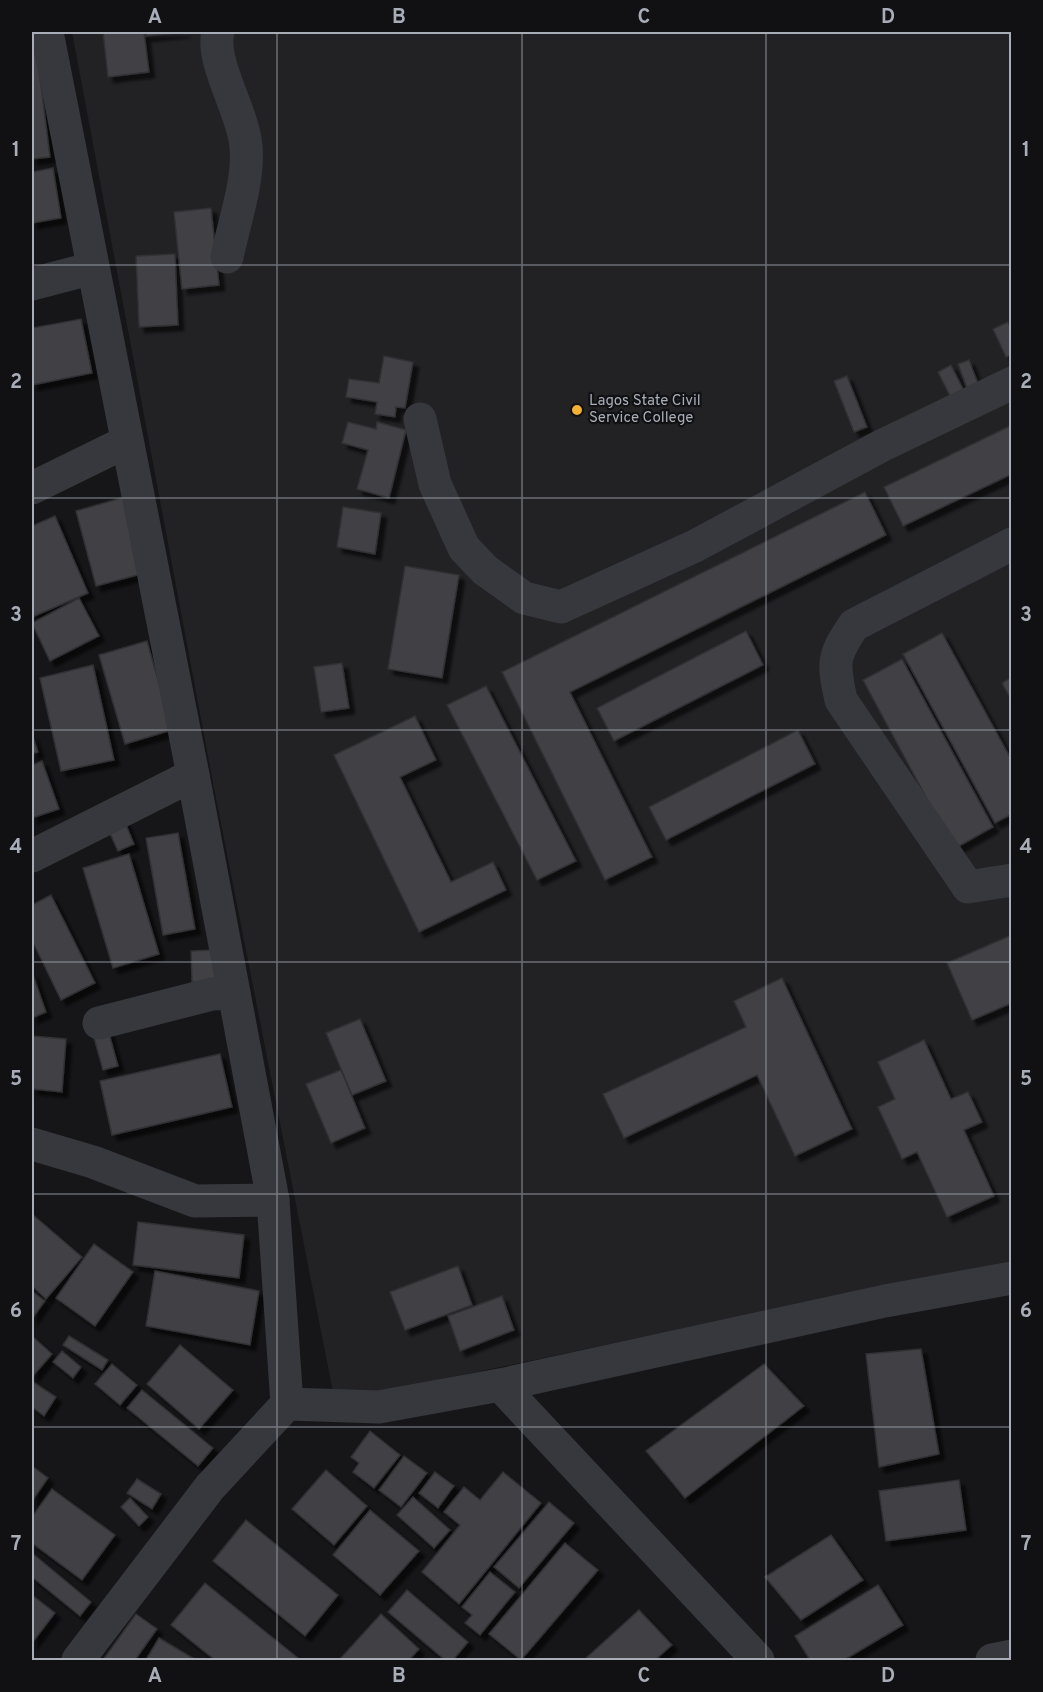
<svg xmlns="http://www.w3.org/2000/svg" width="1043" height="1692" font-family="Overpass,sans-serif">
  <defs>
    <filter id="shadow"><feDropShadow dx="5.5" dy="5.5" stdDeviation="1.5" flood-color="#0009"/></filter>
  </defs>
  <rect width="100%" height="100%" fill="#161618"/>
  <path fill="#222225" d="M 72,32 L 1011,32 L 1011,1263 L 842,1295 L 335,1402 L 214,788 Z"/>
  <g fill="#404145" stroke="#303034" stroke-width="1.5" filter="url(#shadow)">
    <path d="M 103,32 L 144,32 L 149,72 L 108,77 Z"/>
    <path d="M 146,32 L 185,32 L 146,36 Z"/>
    <path d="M 35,38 L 50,157 L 32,159 L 32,39 Z"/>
    <path d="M 53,168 L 61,218 L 32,223 L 32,172 Z"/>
    <path d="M 211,208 L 219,285 L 182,289 L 174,212 Z"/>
    <path d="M 175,254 L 178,325 L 139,327 L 136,256 Z"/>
    <path d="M 81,319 L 92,373 L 32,385 L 32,328 Z"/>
    <path d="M 1008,322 L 1012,330 L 1012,355 L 1006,357 L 993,329 Z"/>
    <path d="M 384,356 L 413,362 L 405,408 L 396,407 L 395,417 L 375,414 L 377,402 L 346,397 L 349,379 L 379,383 Z"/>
    <path d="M 969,360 L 979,386 L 968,391 L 958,364 Z"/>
    <path d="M 951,365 L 965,393 L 952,400 L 938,372 Z"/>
    <path d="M 847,376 L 867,427 L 854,432 L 834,381 Z"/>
    <path d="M 348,422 L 376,429 L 377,422 L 406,430 L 389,498 L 357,489 L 368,450 L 342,443 Z"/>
    <path d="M 1012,425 L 1012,474 L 903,526 L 884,487 Z"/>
    <path d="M 865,492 L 886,535 L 570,692 L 652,857 L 605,880 L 502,672 Z"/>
    <path d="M 125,497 L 145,573 L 96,586 L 76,511 Z"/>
    <path d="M 343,507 L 381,513 L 375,554 L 337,547 Z"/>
    <path d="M 55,516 L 88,593 L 32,617 L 32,526 Z"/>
    <path d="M 405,566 L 459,575 L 442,678 L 388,669 Z"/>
    <path d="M 79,598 L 99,636 L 50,661 L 32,623 Z"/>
    <path d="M 746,631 L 763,665 L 614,741 L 597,708 Z"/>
    <path d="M 942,633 L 1012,761 L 1012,814 L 995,823 L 903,654 Z"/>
    <path d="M 147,641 L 172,730 L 125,744 L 99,655 Z"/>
    <path d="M 902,659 L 993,827 L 954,849 L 863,680 Z"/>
    <path d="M 342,663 L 349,708 L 321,712 L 314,667 Z"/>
    <path d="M 93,665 L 114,760 L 61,771 L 40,678 Z"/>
    <path d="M 1012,677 L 1012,701 L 1002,683 Z"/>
    <path d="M 486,686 L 576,861 L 537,880 L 447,705 Z"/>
    <path d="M 415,716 L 436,760 L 400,777 L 451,882 L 493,862 L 506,890 L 419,932 L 334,755 Z"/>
    <path d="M 798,730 L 815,764 L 666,840 L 649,807 Z"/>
    <path d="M 32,734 L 38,752 L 32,754 Z"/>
    <path d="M 42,761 L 59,809 L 32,818 L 32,765 Z"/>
    <path d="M 124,820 L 134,844 L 118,851 L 107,827 Z"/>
    <path d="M 178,833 L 195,929 L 163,935 L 146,838 Z"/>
    <path d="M 129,854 L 159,954 L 113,968 L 83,868 Z"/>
    <path d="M 51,895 L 95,983 L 61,1000 L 32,940 L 32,905 Z"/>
    <path d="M 1012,935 L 1012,1003 L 972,1020 L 947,963 Z"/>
    <path d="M 214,950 L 215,982 L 192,982 L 191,951 Z"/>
    <path d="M 32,972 L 46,1012 L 32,1018 Z"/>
    <path d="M 782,978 L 852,1129 L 795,1156 L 757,1075 L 624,1138 L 603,1094 L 746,1027 L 734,1001 Z"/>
    <path d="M 360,1019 L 386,1081 L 352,1095 L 326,1033 Z"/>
    <path d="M 108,1030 L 118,1066 L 103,1070 L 93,1034 Z"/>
    <path d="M 32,1036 L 66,1039 L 62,1092 L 32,1089 Z"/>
    <path d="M 924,1040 L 951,1099 L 968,1092 L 982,1122 L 964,1130 L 994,1196 L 947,1217 L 917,1152 L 902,1159 L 878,1107 L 895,1099 L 878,1062 Z"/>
    <path d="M 220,1054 L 232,1107 L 112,1135 L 100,1081 Z"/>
    <path d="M 341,1070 L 365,1128 L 331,1143 L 306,1084 Z"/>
    <path d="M 32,1214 L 82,1257 L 46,1299 L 32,1286 Z"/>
    <path d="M 138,1222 L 244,1235 L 239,1278 L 133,1265 Z"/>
    <path d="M 94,1244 L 133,1272 L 95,1326 L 56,1298 Z"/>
    <path d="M 458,1266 L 472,1305 L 405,1330 L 390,1292 Z"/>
    <path d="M 155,1271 L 259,1291 L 250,1345 L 146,1326 Z"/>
    <path d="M 32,1291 L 45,1301 L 32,1319 Z"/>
    <path d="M 502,1296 L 514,1330 L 460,1351 L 448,1316 Z"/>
    <path d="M 32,1336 L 52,1354 L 32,1377 Z"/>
    <path d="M 69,1336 L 108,1360 L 102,1370 L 63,1345 Z"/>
    <path d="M 180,1345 L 233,1390 L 199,1429 L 147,1384 Z"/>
    <path d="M 921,1349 L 939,1454 L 879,1467 L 866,1354 Z"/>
    <path d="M 62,1351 L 81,1367 L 73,1378 L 53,1362 Z"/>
    <path d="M 112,1364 L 137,1385 L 120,1405 L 95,1384 Z"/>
    <path d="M 764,1364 L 804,1406 L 685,1498 L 646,1451 Z"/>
    <path d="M 33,1382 L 56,1397 L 44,1416 L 32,1407 Z"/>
    <path d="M 142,1390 L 213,1448 L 198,1466 L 127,1408 Z"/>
    <path d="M 370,1431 L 400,1455 L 374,1488 L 353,1472 L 359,1463 L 351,1457 Z"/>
    <path d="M 404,1456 L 427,1473 L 401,1507 L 379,1490 Z"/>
    <path d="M 32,1466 L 48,1478 L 32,1501 Z"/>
    <path d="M 326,1470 L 367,1506 L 334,1545 L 292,1509 Z"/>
    <path d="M 435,1472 L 454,1486 L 438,1508 L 419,1493 Z"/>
    <path d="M 503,1472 L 541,1503 L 459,1604 L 422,1572 L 460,1525 L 444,1512 L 464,1487 L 480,1500 Z"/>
    <path d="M 137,1479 L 161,1494 L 152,1509 L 127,1493 Z"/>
    <path d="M 959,1480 L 966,1530 L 886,1541 L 879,1491 Z"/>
    <path d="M 52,1489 L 115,1535 L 82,1580 L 32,1543 L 32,1517 Z"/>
    <path d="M 413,1497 L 450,1530 L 434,1548 L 397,1515 Z"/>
    <path d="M 130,1498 L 148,1517 L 139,1526 L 121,1507 Z"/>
    <path d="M 549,1502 L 574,1523 L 519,1588 L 494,1567 Z"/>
    <path d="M 370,1510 L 419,1551 L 380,1595 L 333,1555 Z"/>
    <path d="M 246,1520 L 338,1595 L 305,1636 L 213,1561 Z"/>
    <path d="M 831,1535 L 863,1580 L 801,1620 L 765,1577 Z"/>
    <path d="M 565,1543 L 598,1570 L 521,1660 L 489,1634 Z"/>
    <path d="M 32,1553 L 91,1602 L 80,1616 L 32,1577 Z"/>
    <path d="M 490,1572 L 515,1592 L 480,1635 L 465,1623 L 472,1615 L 462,1607 Z"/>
    <path d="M 205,1583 L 298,1658 L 296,1660 L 215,1660 L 171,1625 Z"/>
    <path d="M 878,1585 L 903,1625 L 844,1660 L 810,1660 L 795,1636 Z"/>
    <path d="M 407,1590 L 468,1642 L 453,1660 L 445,1660 L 388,1612 Z"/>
    <path d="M 32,1595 L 55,1613 L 32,1643 Z"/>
    <path d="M 639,1610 L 672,1645 L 655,1660 L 584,1660 Z"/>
    <path d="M 136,1614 L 157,1629 L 135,1660 L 103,1660 Z"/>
    <path d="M 381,1614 L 419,1649 L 409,1660 L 339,1660 Z"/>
    <path d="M 159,1638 L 196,1660 L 146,1660 Z"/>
  </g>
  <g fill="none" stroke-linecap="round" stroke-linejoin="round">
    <g stroke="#37383d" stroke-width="33">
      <path d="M 47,32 L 193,775 L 273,1200 L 287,1404 L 210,1487 L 78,1660"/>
      <path d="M 218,32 C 210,62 244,113 246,147 C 249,182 234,222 227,257"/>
      <path d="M 32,284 L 93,268"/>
      <path d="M 420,419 L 435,484 L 464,548 L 485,570 L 524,598 L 561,607 L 695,546 L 881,446 L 1012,383"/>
      <path d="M 32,488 L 126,442"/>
      <path d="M 1012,544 L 854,625 C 832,657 833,663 841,700 L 968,887 L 1012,880"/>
      <path d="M 32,856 L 193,775"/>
      <path d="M 99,1023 L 212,994 L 234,993"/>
      <path d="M 32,1144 L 93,1162 L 195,1201 L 273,1200"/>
      <path d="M 500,1385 L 758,1660"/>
      <path d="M 287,1404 L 379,1407 L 500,1385 L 885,1301 L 1012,1278"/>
      <path d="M 992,1660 L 1012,1656"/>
    </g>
  </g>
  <path fill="none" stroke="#a8adb8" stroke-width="1.5" stroke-opacity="0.55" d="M 277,32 L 277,1660M 522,32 L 522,1660M 766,32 L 766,1660M 32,265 L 1012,265M 32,498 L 1012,498M 32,730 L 1012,730M 32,962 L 1012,962M 32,1194 L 1012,1194M 32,1427 L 1012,1427"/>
  <circle fill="#f2b134" stroke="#111113" stroke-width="2" cx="577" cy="410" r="6"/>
  <g text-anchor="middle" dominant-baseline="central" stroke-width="4.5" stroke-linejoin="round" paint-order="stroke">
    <g font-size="15" fill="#a8adb8" stroke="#111113" text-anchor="start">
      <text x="589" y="401">Lagos State Civil<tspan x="589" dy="17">Service College</tspan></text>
    </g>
  </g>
  <rect width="1043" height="1692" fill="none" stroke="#111113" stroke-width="66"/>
  <rect x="33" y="33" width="977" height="1626" fill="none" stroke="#a8adb8" stroke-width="2"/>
  <g font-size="20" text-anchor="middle" font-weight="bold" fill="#a8adb8">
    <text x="155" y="23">A</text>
    <text x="399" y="23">B</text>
    <text x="644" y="23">C</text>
    <text x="888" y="23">D</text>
    <text x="16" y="156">1</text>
    <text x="1026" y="156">1</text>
    <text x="16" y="388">2</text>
    <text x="1026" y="388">2</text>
    <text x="16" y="621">3</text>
    <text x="1026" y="621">3</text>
    <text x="16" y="853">4</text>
    <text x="1026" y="853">4</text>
    <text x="16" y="1085">5</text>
    <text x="1026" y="1085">5</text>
    <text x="16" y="1317">6</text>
    <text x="1026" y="1317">6</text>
    <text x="16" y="1550">7</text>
    <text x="1026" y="1550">7</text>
    <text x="155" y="1682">A</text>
    <text x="399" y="1682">B</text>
    <text x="644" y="1682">C</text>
    <text x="888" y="1682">D</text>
  </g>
</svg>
